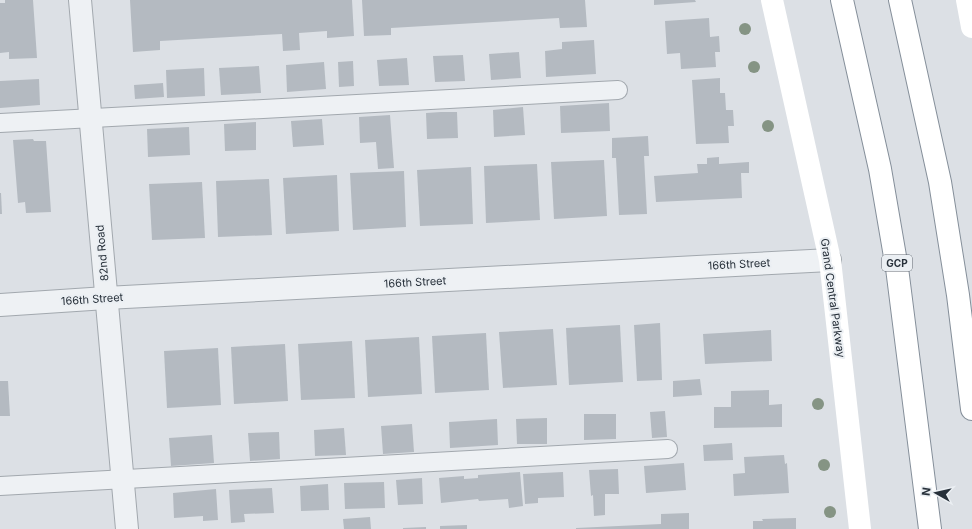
<svg xmlns="http://www.w3.org/2000/svg" width="972" height="529" font-family="Inter,sans-serif">
  <rect width="100%" height="100%" fill="#dce0e5"/>
  <g fill="#b4bac1">
    <path d="M 5,0 L 33,0 L 37,58 L 9,59 L 9,52 L 0,53 L 0,3 L 5,3 Z"/>
    <path d="M 130,0 L 352,0 L 354,36 L 327,38 L 327,31 L 299,33 L 300,50 L 283,51 L 282,34 L 160,41 L 160,50 L 133,52 Z"/>
    <path d="M 362,0 L 585,0 L 587,27 L 560,28 L 559,18 L 391,28 L 391,35 L 364,36 Z"/>
    <path d="M 654,0 L 695,0 L 696,2 L 654,5 Z"/>
    <path d="M 709,18 L 710,37 L 719,36 L 720,52 L 715,52 L 716,67 L 681,69 L 680,53 L 667,54 L 665,21 Z"/>
    <path d="M 594,40 L 596,74 L 546,77 L 545,51 L 562,49 L 562,42 Z"/>
    <path d="M 519,52 L 521,78 L 491,80 L 489,54 Z"/>
    <path d="M 463,55 L 465,81 L 435,82 L 433,56 Z"/>
    <path d="M 407,58 L 409,85 L 379,86 L 377,60 Z"/>
    <path d="M 353,61 L 354,86 L 339,87 L 338,62 Z"/>
    <path d="M 324,62 L 326,89 L 287,92 L 286,65 Z"/>
    <path d="M 259,66 L 261,93 L 221,95 L 219,68 Z"/>
    <path d="M 204,68 L 205,96 L 167,98 L 166,70 Z"/>
    <path d="M 720,78 L 720,93 L 725,93 L 726,110 L 733,110 L 734,126 L 728,126 L 729,143 L 696,144 L 692,80 Z"/>
    <path d="M 39,79 L 40,105 L 0,108 L 0,81 Z"/>
    <path d="M 163,83 L 164,97 L 135,99 L 134,85 Z"/>
    <path d="M 609,103 L 610,131 L 561,133 L 560,106 Z"/>
    <path d="M 523,107 L 525,135 L 494,137 L 493,110 Z"/>
    <path d="M 441,112 L 457,112 L 458,138 L 427,139 L 426,113 Z"/>
    <path d="M 390,115 L 394,168 L 378,169 L 376,142 L 360,143 L 359,117 Z"/>
    <path d="M 322,119 L 324,145 L 293,147 L 291,121 Z"/>
    <path d="M 256,122 L 256,150 L 225,151 L 224,124 Z"/>
    <path d="M 189,127 L 190,155 L 148,157 L 147,129 Z"/>
    <path d="M 648,136 L 649,156 L 644,156 L 647,214 L 619,215 L 616,158 L 612,158 L 612,138 Z"/>
    <path d="M 33,139 L 34,141 L 46,141 L 51,212 L 26,213 L 25,202 L 18,203 L 13,140 Z"/>
    <path d="M 719,157 L 719,164 L 749,162 L 749,173 L 741,173 L 742,198 L 656,202 L 654,176 L 698,173 L 697,164 L 707,164 L 707,158 Z"/>
    <path d="M 604,160 L 607,216 L 554,219 L 551,162 Z"/>
    <path d="M 537,164 L 540,220 L 486,223 L 484,166 Z"/>
    <path d="M 471,167 L 473,224 L 420,226 L 417,170 Z"/>
    <path d="M 404,171 L 406,227 L 353,230 L 350,173 Z"/>
    <path d="M 337,175 L 339,231 L 286,234 L 283,178 Z"/>
    <path d="M 269,179 L 272,235 L 218,237 L 216,181 Z"/>
    <path d="M 202,182 L 205,238 L 152,240 L 149,184 Z"/>
    <path d="M 0,193 L 1,193 L 2,214 L 0,214 Z"/>
    <path d="M 660,323 L 662,380 L 637,381 L 634,325 Z"/>
    <path d="M 620,325 L 623,382 L 569,385 L 566,328 Z"/>
    <path d="M 553,329 L 557,385 L 503,388 L 499,332 Z"/>
    <path d="M 771,330 L 772,361 L 705,364 L 703,334 Z"/>
    <path d="M 486,333 L 489,390 L 435,393 L 432,336 Z"/>
    <path d="M 419,337 L 422,394 L 368,397 L 365,340 Z"/>
    <path d="M 352,341 L 355,398 L 301,400 L 298,344 Z"/>
    <path d="M 285,344 L 288,401 L 234,404 L 231,347 Z"/>
    <path d="M 218,348 L 221,405 L 167,408 L 164,351 Z"/>
    <path d="M 700,379 L 702,395 L 673,397 L 673,381 Z"/>
    <path d="M 0,381 L 8,381 L 10,416 L 0,416 Z"/>
    <path d="M 769,390 L 769,405 L 782,404 L 782,427 L 714,428 L 714,407 L 731,407 L 731,391 Z"/>
    <path d="M 665,411 L 667,437 L 652,438 L 650,412 Z"/>
    <path d="M 584,414 L 616,414 L 616,439 L 584,440 Z"/>
    <path d="M 547,418 L 547,444 L 517,444 L 516,419 Z"/>
    <path d="M 497,419 L 498,445 L 450,448 L 449,422 Z"/>
    <path d="M 412,424 L 414,452 L 383,454 L 381,426 Z"/>
    <path d="M 344,428 L 346,455 L 315,456 L 314,430 Z"/>
    <path d="M 279,432 L 280,459 L 250,461 L 248,433 Z"/>
    <path d="M 212,435 L 214,463 L 171,466 L 169,438 Z"/>
    <path d="M 732,443 L 733,460 L 704,461 L 703,445 Z"/>
    <path d="M 784,455 L 785,464 L 787,463 L 789,493 L 734,496 L 733,474 L 745,473 L 744,457 Z"/>
    <path d="M 684,463 L 686,490 L 646,493 L 644,466 Z"/>
    <path d="M 618,469 L 619,494 L 605,494 L 605,515 L 594,516 L 593,495 L 591,496 L 589,470 Z"/>
    <path d="M 520,472 L 523,506 L 509,508 L 508,499 L 479,501 L 478,499 L 441,503 L 439,478 L 464,476 L 464,479 L 478,478 L 478,475 Z"/>
    <path d="M 563,472 L 564,497 L 538,498 L 538,503 L 525,504 L 523,474 Z"/>
    <path d="M 422,478 L 423,504 L 398,505 L 396,480 Z"/>
    <path d="M 384,482 L 385,508 L 345,509 L 344,483 Z"/>
    <path d="M 328,484 L 329,510 L 301,511 L 300,486 Z"/>
    <path d="M 272,488 L 274,513 L 244,514 L 245,522 L 231,523 L 229,490 Z"/>
    <path d="M 216,489 L 218,520 L 203,521 L 203,516 L 174,518 L 173,493 Z"/>
    <path d="M 689,513 L 689,529 L 576,529 L 576,528 L 661,524 L 661,514 Z"/>
    <path d="M 370,517 L 371,529 L 344,529 L 343,519 Z"/>
    <path d="M 796,518 L 796,529 L 753,529 L 753,521 L 763,521 L 762,519 Z"/>
    <path d="M 467,525 L 467,529 L 440,529 L 440,526 Z"/>
    <path d="M 426,527 L 426,529 L 403,529 L 403,528 Z"/>
  </g>
  <g fill="none" stroke-linecap="round" stroke-linejoin="round">
    <defs>
      <g id="service">
        <path d="M 0,123 L 618,90"/>
        <path d="M 0,486 L 668,449"/>
      </g>
      <g id="minor">
        <path d="M 80,0 L 127,529"/>
        <path d="M 0,305 L 106,298 L 830,260"/>
      </g>
      <g id="motorway">
        <path d="M 842,0 L 880,169 L 897,268 L 930,529"/>
        <path d="M 900,0 L 940,182 L 958,295 L 972,409"/>
      </g>
    </defs>
    <use href="#service" stroke="#a2a8ae" stroke-width="20"/>
    <use href="#minor" stroke="#a2a8ae" stroke-width="24"/>
    <use href="#motorway" stroke="#858f9a" stroke-width="24"/>
    <use href="#service" stroke="#eef1f4" stroke-width="18"/>
    <use href="#minor" stroke="#eef1f4" stroke-width="22"/>
    <g stroke="#fff" stroke-width="22">
      <path d="M 772,0 L 830,260 L 860,529"/>
      <path d="M 967,0 L 972,27"/>
    </g>
    <use href="#motorway" stroke="#fff" stroke-width="22"/>
  </g>
  <g fill="#859484">
    <circle cx="745" cy="29" r="6"/>
    <circle cx="754" cy="67" r="6"/>
    <circle cx="768" cy="126" r="6"/>
    <circle cx="818" cy="404" r="6"/>
    <circle cx="824" cy="465" r="6"/>
    <circle cx="830" cy="512" r="6"/>
  </g>
  <g text-anchor="middle" dominant-baseline="central" stroke-width="4" stroke-linejoin="round" paint-order="stroke">
    <rect fill="#ebeff3" stroke="#626972" stroke-width="1" x="882" y="255" width="30" height="16" rx="3"/>
    <g font-size="10" font-weight="bold" fill="#27303a">
      <text x="897" y="263">GCP</text>
    </g>
    <g font-size="11" fill="#27303a" stroke="#ebeff3">
      <text transform="translate(102 253) rotate(-95)">82nd Road</text>
      <text transform="translate(739 264) rotate(-3)">166th Street</text>
      <text transform="translate(415 282) rotate(-3)">166th Street</text>
      <text transform="translate(833 298) rotate(82)">Grand Central Parkway</text>
      <text transform="translate(92 299) rotate(-4)">166th Street</text>
    </g>
  </g>
  <g transform="translate(936 493) rotate(278)" stroke="#ebeff3" stroke-width="3" paint-order="stroke">
  <path d="M0-3L7 15L0 10L-7 15Z" fill="#27303a"/>
  <text y="-6" font-size="11" font-weight="bold" text-anchor="middle" fill="#27303a">N</text>
  </g>
</svg>
